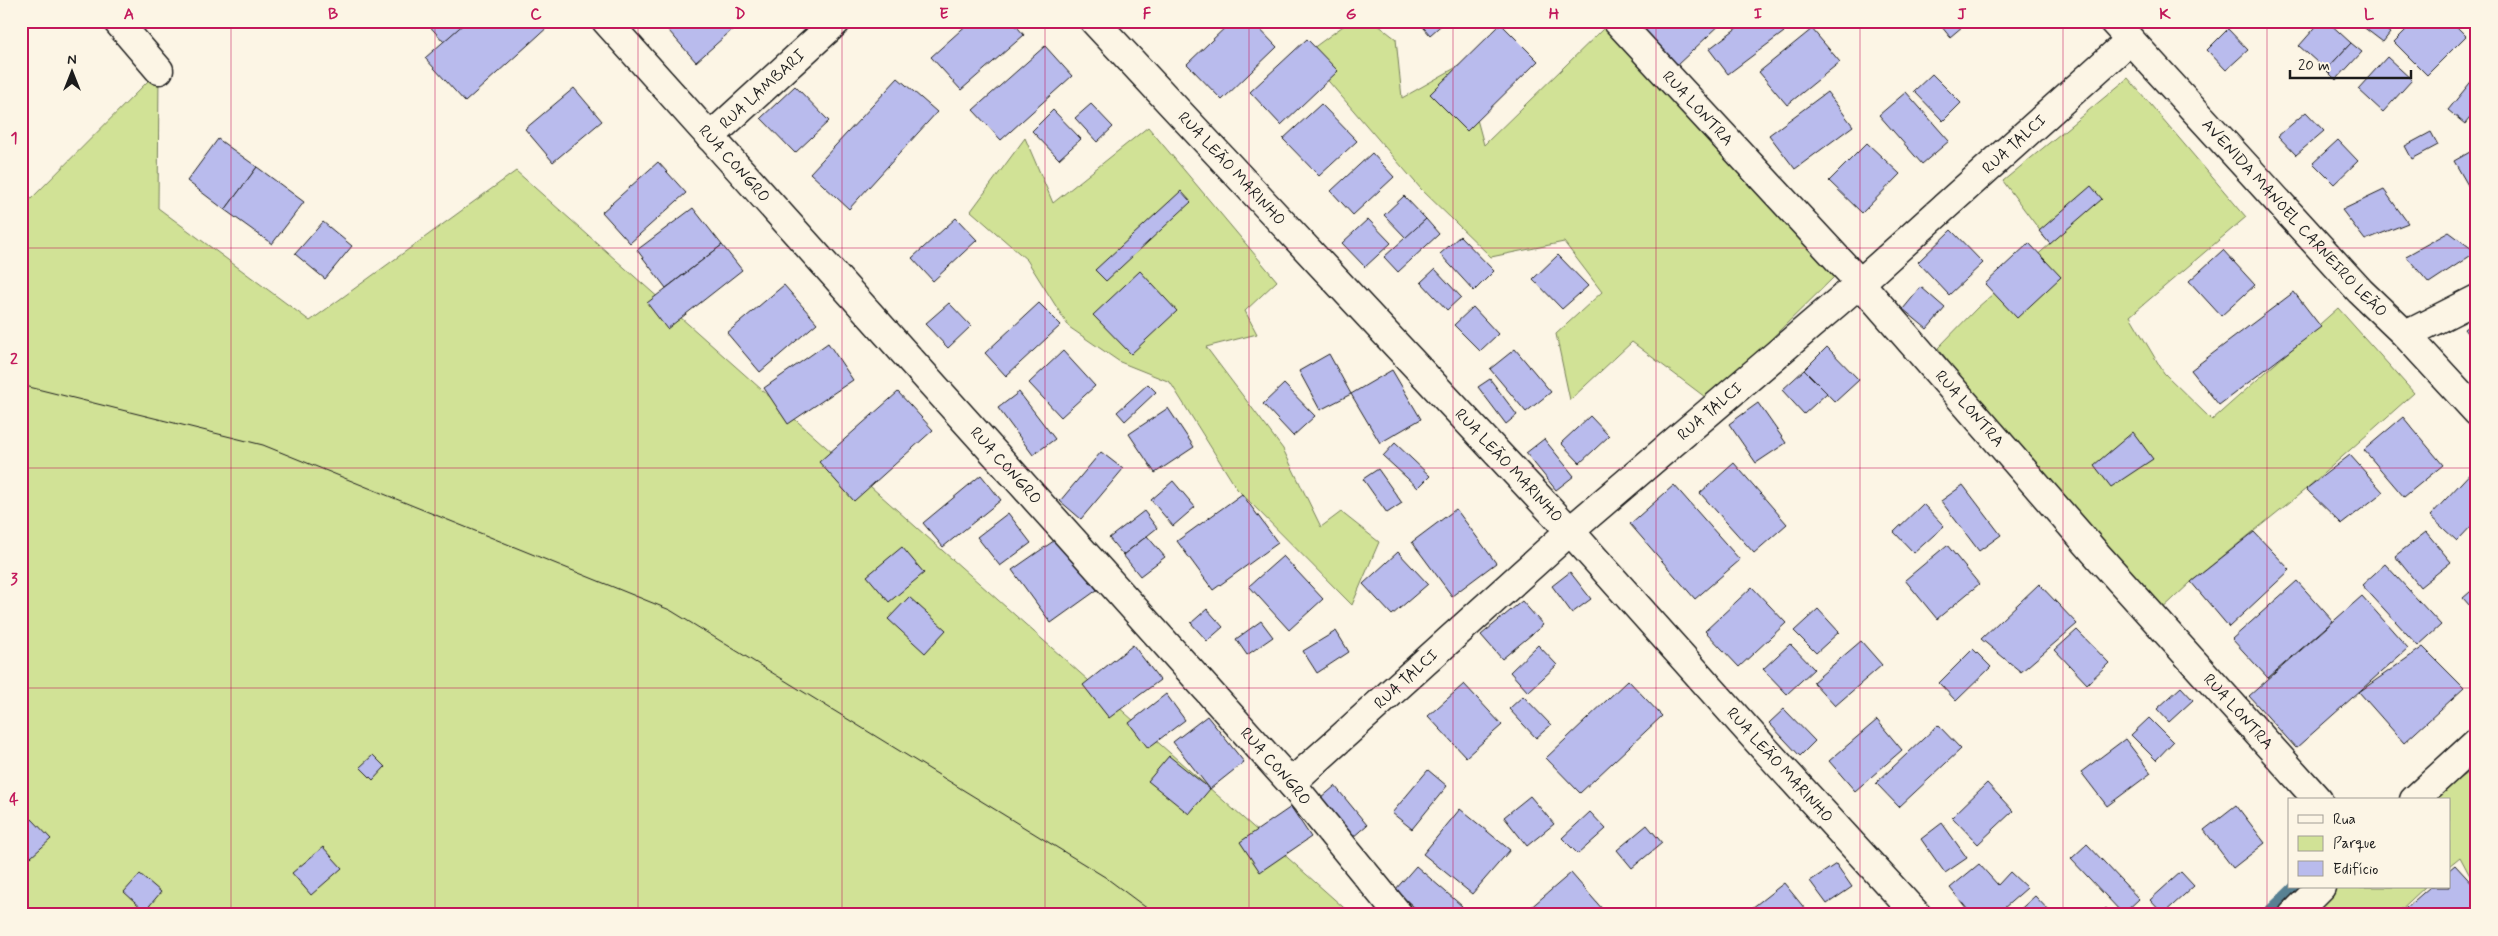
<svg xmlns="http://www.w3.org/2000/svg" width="2498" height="936" font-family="Mynerve,sans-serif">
  <rect width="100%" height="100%" fill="#fcf5e5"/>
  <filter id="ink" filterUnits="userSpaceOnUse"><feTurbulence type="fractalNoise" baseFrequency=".02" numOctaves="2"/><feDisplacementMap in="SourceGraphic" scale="10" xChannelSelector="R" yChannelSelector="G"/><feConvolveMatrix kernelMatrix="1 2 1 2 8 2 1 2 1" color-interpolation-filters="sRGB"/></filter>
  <g filter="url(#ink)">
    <g fill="#d1e296" stroke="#767f59">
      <path d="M 1350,21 L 1373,21 L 1396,39 L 1402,98 L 1462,64 L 1484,145 L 1604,28 L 1835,276 L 1709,400 L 1632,342 L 1570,400 L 1556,334 L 1602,292 L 1564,242 L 1491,257 L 1421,189 L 1305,54 Z"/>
      <path d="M 159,70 L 158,208 L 310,321 L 516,171 L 1352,915 L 21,915 L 21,209 Z"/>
      <path d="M 2128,78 L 2246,217 L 2130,316 L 2164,373 L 2212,420 L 2338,308 L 2414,393 L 2306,489 L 2191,582 L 2158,613 L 2098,556 L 1938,348 L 1977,308 L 2050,244 L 2003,181 Z"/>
      <path d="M 1148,127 L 1277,281 L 1245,311 L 1257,334 L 1206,347 L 1283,449 L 1321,527 L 1341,512 L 1379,542 L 1352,605 L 1237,489 L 1170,382 L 1120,362 L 1069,327 L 1027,260 L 971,211 L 1025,138 L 1053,203 Z"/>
      <path d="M 2477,766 L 2477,889 L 2460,857 L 2449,866 L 2449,800 L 2429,800 Z"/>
      <path d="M 2332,887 L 2425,887 L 2395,915 L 2308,915 Z"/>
    </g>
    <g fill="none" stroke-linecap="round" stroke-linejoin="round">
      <path stroke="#598193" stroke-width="12" d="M 2266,915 L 2295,887"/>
    </g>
    <g fill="#b9bbed" stroke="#1c1c1c">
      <path d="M 425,21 L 467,21 L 444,42 Z"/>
      <path d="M 467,21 L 546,21 L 550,25 L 465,102 L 425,58 Z"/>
      <path d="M 664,21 L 742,21 L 696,62 L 662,23 Z"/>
      <path d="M 971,21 L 1012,21 L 1024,35 L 961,90 L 931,57 Z"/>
      <path d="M 1232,21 L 1252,21 L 1277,47 L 1222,100 L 1187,64 Z"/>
      <path d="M 1418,21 L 1446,21 L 1430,35 Z"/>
      <path d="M 1644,21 L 1724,21 L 1676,66 L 1638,26 Z"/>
      <path d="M 1746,21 L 1775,21 L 1784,32 L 1728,74 L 1709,49 Z"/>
      <path d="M 1937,21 L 1969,21 L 1950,37 Z"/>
      <path d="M 2321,21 L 2327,21 L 2351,43 L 2326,70 L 2299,46 Z"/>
      <path d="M 2366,21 L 2375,21 L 2390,33 L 2383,42 L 2362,26 Z"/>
      <path d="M 2415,21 L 2451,21 L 2466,36 L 2427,75 L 2394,42 Z"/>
      <path d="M 1501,24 L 1538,61 L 1467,131 L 1430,94 Z"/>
      <path d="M 1812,29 L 1840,62 L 1787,105 L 1759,72 Z"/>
      <path d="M 2228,29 L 2248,50 L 2226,70 L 2207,50 Z"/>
      <path d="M 1307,39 L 1338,71 L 1281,125 L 1250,92 Z"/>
      <path d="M 2351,43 L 2362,52 L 2336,80 L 2326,70 Z"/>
      <path d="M 1045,46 L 1072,76 L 1001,140 L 973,110 Z"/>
      <path d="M 2387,57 L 2412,80 L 2383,112 L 2358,89 Z"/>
      <path d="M 1932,74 L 1961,103 L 1943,121 L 1914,91 Z"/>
      <path d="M 898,78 L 937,112 L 849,209 L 810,173 Z"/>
      <path d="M 2474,78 L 2477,80 L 2477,109 L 2465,124 L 2448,110 Z"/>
      <path d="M 795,86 L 829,121 L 795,153 L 761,118 Z"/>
      <path d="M 574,88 L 602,121 L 553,162 L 525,129 Z"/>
      <path d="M 1827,92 L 1853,126 L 1795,169 L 1769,135 Z"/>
      <path d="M 1906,92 L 1949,141 L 1922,164 L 1879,115 Z"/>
      <path d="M 1091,104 L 1113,127 L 1097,142 L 1075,118 Z"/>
      <path d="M 1321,104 L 1357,141 L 1319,176 L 1283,139 Z"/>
      <path d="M 1053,110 L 1081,139 L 1059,159 L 1032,131 Z"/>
      <path d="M 2306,112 L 2324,131 L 2296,155 L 2278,136 Z"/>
      <path d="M 2431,132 L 2438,145 L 2412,159 L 2405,146 Z"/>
      <path d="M 218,139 L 257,167 L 225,210 L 187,181 Z"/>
      <path d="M 2338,140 L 2358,161 L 2334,184 L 2313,163 Z"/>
      <path d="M 1867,143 L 1900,174 L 1862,213 L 1829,181 Z"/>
      <path d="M 2477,148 L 2477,192 L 2473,194 L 2454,161 Z"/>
      <path d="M 1372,153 L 1394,177 L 1353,215 L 1331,191 Z"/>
      <path d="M 658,162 L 686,193 L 630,243 L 602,212 Z"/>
      <path d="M 257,167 L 304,202 L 272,244 L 225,210 Z"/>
      <path d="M 2091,186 L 2102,199 L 2050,244 L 2039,231 Z"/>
      <path d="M 2384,190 L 2408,223 L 2365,240 L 2342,210 Z"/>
      <path d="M 1181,191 L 1191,202 L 1106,281 L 1095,270 Z"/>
      <path d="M 1404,196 L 1426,219 L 1406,238 L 1384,215 Z"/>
      <path d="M 693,208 L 722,245 L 666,288 L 637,250 Z"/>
      <path d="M 956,218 L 977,240 L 933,281 L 912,258 Z"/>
      <path d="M 1368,219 L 1391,243 L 1365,267 L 1342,243 Z"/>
      <path d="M 1426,219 L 1439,234 L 1398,272 L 1384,257 Z"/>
      <path d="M 323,222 L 352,246 L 325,279 L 295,254 Z"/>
      <path d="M 1951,230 L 1983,263 L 1949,295 L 1918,262 Z"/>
      <path d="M 2449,232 L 2476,252 L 2429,283 L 2406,256 Z"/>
      <path d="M 1460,236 L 1494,271 L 1474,291 L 1440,254 Z"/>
      <path d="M 2029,243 L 2061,277 L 2017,318 L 1985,284 Z"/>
      <path d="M 722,245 L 742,270 L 667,329 L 647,303 Z"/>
      <path d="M 2223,250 L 2255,285 L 2221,316 L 2189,281 Z"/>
      <path d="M 1558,255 L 1588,286 L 1562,309 L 1533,279 Z"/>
      <path d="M 1435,269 L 1461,297 L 1447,310 L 1421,282 Z"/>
      <path d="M 1140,271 L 1177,311 L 1131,354 L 1093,315 Z"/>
      <path d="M 784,285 L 817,323 L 760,372 L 727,333 Z"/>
      <path d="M 1921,287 L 1945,308 L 1927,329 L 1903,309 Z"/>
      <path d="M 2294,292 L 2321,327 L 2219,405 L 2191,370 Z"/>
      <path d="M 949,303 L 971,326 L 948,348 L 925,324 Z"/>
      <path d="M 1039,303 L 1061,325 L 1006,376 L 985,353 Z"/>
      <path d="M 1473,307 L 1498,334 L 1480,351 L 1454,325 Z"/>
      <path d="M 2477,320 L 2477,346 L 2464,329 Z"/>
      <path d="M 828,343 L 853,380 L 788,424 L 764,388 Z"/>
      <path d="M 1827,347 L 1859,380 L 1835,402 L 1804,370 Z"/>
      <path d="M 1515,349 L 1551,392 L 1526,412 L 1490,369 Z"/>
      <path d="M 1063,351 L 1095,386 L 1061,417 L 1029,383 Z"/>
      <path d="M 1329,354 L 1351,394 L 1320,410 L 1299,371 Z"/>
      <path d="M 1392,370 L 1421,419 L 1380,443 L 1351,394 Z"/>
      <path d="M 1804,370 L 1827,393 L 1804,414 L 1782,390 Z"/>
      <path d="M 1490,379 L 1517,415 L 1506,424 L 1478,387 Z"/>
      <path d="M 1148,384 L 1156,392 L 1125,421 L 1117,412 Z"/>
      <path d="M 1284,384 L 1315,416 L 1293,436 L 1263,404 Z"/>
      <path d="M 898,392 L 933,430 L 854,501 L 819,462 Z"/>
      <path d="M 1019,392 L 1055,439 L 1033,455 L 998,408 Z"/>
      <path d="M 1758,403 L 1786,443 L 1756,463 L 1729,424 Z"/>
      <path d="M 1168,408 L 1194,447 L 1155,473 L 1129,434 Z"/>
      <path d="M 1590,416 L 1609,436 L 1580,463 L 1561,443 Z"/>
      <path d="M 2403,417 L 2443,465 L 2404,497 L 2364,450 Z"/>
      <path d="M 2133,432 L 2153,459 L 2111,487 L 2094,465 Z"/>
      <path d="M 1544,439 L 1574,476 L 1556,490 L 1526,453 Z"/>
      <path d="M 1395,443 L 1430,476 L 1418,488 L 1383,456 Z"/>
      <path d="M 1101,452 L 1123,469 L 1081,519 L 1060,501 Z"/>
      <path d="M 2350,455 L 2383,492 L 2342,524 L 2306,489 Z"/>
      <path d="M 1734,463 L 1787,524 L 1754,553 L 1700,493 Z"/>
      <path d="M 2477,466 L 2477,520 L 2457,541 L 2430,516 Z"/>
      <path d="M 1378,469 L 1402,503 L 1387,513 L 1363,479 Z"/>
      <path d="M 981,475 L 1001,500 L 943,547 L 923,523 Z"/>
      <path d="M 1173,481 L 1195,507 L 1173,526 L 1151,500 Z"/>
      <path d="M 1674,485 L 1740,560 L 1695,599 L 1630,524 Z"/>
      <path d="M 1963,485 L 2001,535 L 1979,551 L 1941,501 Z"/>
      <path d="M 1242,494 L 1278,543 L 1213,590 L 1177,541 Z"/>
      <path d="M 1923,504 L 1944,526 L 1914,553 L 1894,532 Z"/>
      <path d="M 1456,509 L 1496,563 L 1452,596 L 1412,542 Z"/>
      <path d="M 1144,511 L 1157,528 L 1123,555 L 1109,538 Z"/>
      <path d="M 1008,513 L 1031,543 L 1000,566 L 977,537 Z"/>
      <path d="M 2254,532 L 2290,570 L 2229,627 L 2191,582 Z"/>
      <path d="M 2426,532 L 2451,562 L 2420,587 L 2395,556 Z"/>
      <path d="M 1147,536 L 1165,557 L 1140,576 L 1123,555 Z"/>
      <path d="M 1058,538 L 1097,590 L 1051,623 L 1012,570 Z"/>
      <path d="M 1947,545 L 1979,584 L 1937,619 L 1905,580 Z"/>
      <path d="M 902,547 L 924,573 L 889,602 L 867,576 Z"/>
      <path d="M 1398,552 L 1428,584 L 1392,615 L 1363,584 Z"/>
      <path d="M 1283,556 L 1323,599 L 1289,630 L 1249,586 Z"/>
      <path d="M 2385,564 L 2441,625 L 2418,646 L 2362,585 Z"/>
      <path d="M 1570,572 L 1591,599 L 1572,613 L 1552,586 Z"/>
      <path d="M 2297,581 L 2333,621 L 2268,678 L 2232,639 Z"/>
      <path d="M 2039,584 L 2077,624 L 2021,672 L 1981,639 Z"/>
      <path d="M 2477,586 L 2477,614 L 2463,598 Z"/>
      <path d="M 1752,587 L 1786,623 L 1739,667 L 1705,631 Z"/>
      <path d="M 2362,596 L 2408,648 L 2296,748 L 2249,696 Z"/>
      <path d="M 909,597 L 946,630 L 925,653 L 888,619 Z"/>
      <path d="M 1522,601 L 1543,625 L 1502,659 L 1481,635 Z"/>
      <path d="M 1207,609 L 1223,627 L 1207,641 L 1191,623 Z"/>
      <path d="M 1818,609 L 1839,632 L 1816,653 L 1794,631 Z"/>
      <path d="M 1261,621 L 1273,637 L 1247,655 L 1236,639 Z"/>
      <path d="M 2077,630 L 2109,663 L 2087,684 L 2055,650 Z"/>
      <path d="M 1336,631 L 1349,652 L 1317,673 L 1303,651 Z"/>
      <path d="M 1861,641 L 1882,665 L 1835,706 L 1813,682 Z"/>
      <path d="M 1790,644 L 1814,669 L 1787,694 L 1763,669 Z"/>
      <path d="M 1133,645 L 1160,680 L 1109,718 L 1083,685 Z"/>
      <path d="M 1538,645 L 1557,665 L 1528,692 L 1510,672 Z"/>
      <path d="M 2423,647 L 2464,688 L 2404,743 L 2359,692 Z"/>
      <path d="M 1973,649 L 1991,667 L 1956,701 L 1939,683 Z"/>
      <path d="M 1628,680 L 1662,716 L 1580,793 L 1546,758 Z"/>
      <path d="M 1464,684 L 1502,725 L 1466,757 L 1428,716 Z"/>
      <path d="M 2181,687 L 2193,700 L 2169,722 L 2157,709 Z"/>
      <path d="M 1166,694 L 1185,720 L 1148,748 L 1129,723 Z"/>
      <path d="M 1523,696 L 1551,725 L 1536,738 L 1509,709 Z"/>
      <path d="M 1784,709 L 1815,741 L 1800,756 L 1769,723 Z"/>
      <path d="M 1207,716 L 1244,762 L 1210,789 L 1173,742 Z"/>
      <path d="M 2149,718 L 2173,742 L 2156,760 L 2131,735 Z"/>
      <path d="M 1877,720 L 1902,750 L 1855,791 L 1829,761 Z"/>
      <path d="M 1938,725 L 1961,749 L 1899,807 L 1876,783 Z"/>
      <path d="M 2125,739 L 2151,773 L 2107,806 L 2081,772 Z"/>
      <path d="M 373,755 L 385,767 L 373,780 L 360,767 Z"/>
      <path d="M 1169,756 L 1210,789 L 1189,814 L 1148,781 Z"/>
      <path d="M 1428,770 L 1447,786 L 1412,829 L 1392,813 Z"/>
      <path d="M 1987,783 L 2013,811 L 1978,844 L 1952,817 Z"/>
      <path d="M 1335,786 L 1367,825 L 1352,838 L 1320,799 Z"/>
      <path d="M 1530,796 L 1554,824 L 1527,846 L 1504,817 Z"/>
      <path d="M 2236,805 L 2265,843 L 2233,868 L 2204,830 Z"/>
      <path d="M 1291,807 L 1311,837 L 1260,872 L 1240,842 Z"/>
      <path d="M 1460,809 L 1510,850 L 1472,894 L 1423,854 Z"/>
      <path d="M 1590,812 L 1606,829 L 1578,854 L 1562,838 Z"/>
      <path d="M 32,819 L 51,839 L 31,857 L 21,846 L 21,829 Z"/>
      <path d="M 1942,823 L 1967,858 L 1945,873 L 1921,839 Z"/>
      <path d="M 1647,825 L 1662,843 L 1632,868 L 1617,850 Z"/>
      <path d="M 2087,844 L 2139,899 L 2123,914 L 2071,859 Z"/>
      <path d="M 323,847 L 342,868 L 311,895 L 292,873 Z"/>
      <path d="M 1836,864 L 1852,887 L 1827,904 L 1810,881 Z"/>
      <path d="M 1979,864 L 1998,885 L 2010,872 L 2027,888 L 1996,915 L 1972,915 L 1950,888 Z"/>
      <path d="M 2455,865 L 2477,889 L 2477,915 L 2398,915 L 2430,887 L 2449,887 L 2449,870 Z"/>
      <path d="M 1416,866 L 1462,906 L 1454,915 L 1423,915 L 1395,890 Z"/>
      <path d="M 2181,872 L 2194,886 L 2163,914 L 2150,900 Z"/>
      <path d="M 1571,873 L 1604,911 L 1599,915 L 1522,915 Z"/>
      <path d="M 140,874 L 161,892 L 145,911 L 124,892 Z"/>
      <path d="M 1784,883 L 1810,915 L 1743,915 Z"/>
      <path d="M 2035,896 L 2053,915 L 2014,915 Z"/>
      <path d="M 2106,908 L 2112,915 L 2099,915 Z"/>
    </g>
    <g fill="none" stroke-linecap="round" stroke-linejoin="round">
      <defs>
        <g id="street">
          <path d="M 117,21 L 159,70"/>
          <path id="s1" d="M 606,21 L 1291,783 L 1399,915"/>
          <path id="s2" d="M 1094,21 L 1570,531 L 1762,746 L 1917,915"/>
          <path id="s3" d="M 1617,21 L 1860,283 L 2098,556 L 2318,800"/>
          <path id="s4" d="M 710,137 L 837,21"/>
          <path d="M 2406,335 L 2477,299"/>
          <path id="s5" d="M 1291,783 L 1570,531 L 1860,283 L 2129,41"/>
          <path d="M 2414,800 L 2477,742"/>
          <path d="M 2293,915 L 2321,887"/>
        </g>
        <g id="secondary">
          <path id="s6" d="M 2113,21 L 2360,291 L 2406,335 L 2477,412"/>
        </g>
      </defs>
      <use href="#street" stroke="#1c1c1c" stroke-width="31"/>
      <use href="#secondary" stroke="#1c1c1c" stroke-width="31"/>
      <use href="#street" stroke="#fcf5e5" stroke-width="28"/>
      <use href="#secondary" stroke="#fcf5e5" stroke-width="28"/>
      <path stroke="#1c1c1c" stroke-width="1" d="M 21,385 L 263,445 L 670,610 L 1105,877 L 1156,915"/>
    </g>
  </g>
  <path fill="none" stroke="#c2185b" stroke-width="1" stroke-opacity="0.55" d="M 231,21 L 231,915M 435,21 L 435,915M 638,21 L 638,915M 842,21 L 842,915M 1045,21 L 1045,915M 1249,21 L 1249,915M 1453,21 L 1453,915M 1656,21 L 1656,915M 1860,21 L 1860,915M 2063,21 L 2063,915M 2267,21 L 2267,915M 21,248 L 2477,248M 21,468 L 2477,468M 21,688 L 2477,688"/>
  <g text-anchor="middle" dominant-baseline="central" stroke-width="5" stroke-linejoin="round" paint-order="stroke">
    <g font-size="16" fill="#1c1c1c" stroke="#fcf5e5">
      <text stroke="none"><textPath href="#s4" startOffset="71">RUA LAMBARI</textPath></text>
      <text stroke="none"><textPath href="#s3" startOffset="119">RUA LONTRA</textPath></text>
      <text stroke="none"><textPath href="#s5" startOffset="965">RUA TALCI</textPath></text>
      <text stroke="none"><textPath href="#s1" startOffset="192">RUA CONGRO</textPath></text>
      <text stroke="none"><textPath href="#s2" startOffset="202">RUA LEÃO MARINHO</textPath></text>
      <text stroke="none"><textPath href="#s6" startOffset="268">AVENIDA MANOEL CARNEIRO LEÃO</textPath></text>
      <text stroke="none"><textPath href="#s3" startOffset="524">RUA LONTRA</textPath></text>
      <text stroke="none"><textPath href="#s5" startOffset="560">RUA TALCI</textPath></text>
      <text stroke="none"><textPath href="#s1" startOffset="598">RUA CONGRO</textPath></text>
      <text stroke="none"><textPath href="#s2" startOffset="608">RUA LEÃO MARINHO</textPath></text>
      <text stroke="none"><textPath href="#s5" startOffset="155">RUA TALCI</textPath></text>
      <text stroke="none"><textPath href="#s3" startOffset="929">RUA LONTRA</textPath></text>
      <text stroke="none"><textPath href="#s2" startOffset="1012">RUA LEÃO MARINHO</textPath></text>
      <text stroke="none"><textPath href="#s1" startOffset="1002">RUA CONGRO</textPath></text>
    </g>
  </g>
  <rect width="2498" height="936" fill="none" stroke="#fcf5e5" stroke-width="55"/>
  <rect x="2288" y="798" width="162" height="90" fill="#fcf5e5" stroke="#a29e95"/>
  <rect x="2298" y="815" width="25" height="8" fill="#fcf5e5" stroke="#a29e95"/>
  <text x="2333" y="824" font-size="15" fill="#1c1c1c">Rua</text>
  <rect x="2298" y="836" width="25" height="15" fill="#d1e296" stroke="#a29e95"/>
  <text x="2333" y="848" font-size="15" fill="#1c1c1c">Parque</text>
  <rect x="2298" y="861" width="25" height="15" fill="#b9bbed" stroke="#a29e95"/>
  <text x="2333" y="874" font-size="15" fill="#1c1c1c">Edifício</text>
  <g transform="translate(72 72)" stroke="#fcf5e5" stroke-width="4" paint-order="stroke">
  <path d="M0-4L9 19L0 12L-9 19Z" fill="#1c1c1c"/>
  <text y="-8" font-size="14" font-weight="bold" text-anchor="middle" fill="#1c1c1c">N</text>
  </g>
  <path d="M2290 70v8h121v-8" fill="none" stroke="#1c1c1c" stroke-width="2.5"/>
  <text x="2298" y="70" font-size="15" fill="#1c1c1c" stroke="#fcf5e5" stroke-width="4" paint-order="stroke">20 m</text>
  <rect x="28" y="28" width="2442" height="880" fill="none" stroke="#c2185b" stroke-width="2"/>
  <g font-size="16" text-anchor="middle" font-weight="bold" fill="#c2185b">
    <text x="129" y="19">A</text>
    <text x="333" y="19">B</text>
    <text x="536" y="19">C</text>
    <text x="740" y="19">D</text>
    <text x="944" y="19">E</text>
    <text x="1147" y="19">F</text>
    <text x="1351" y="19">G</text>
    <text x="1554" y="19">H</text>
    <text x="1758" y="19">I</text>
    <text x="1962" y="19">J</text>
    <text x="2165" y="19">K</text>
    <text x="2369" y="19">L</text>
    <text x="14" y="143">1</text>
    <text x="14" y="364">2</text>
    <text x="14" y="584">3</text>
    <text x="14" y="804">4</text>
  </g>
</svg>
